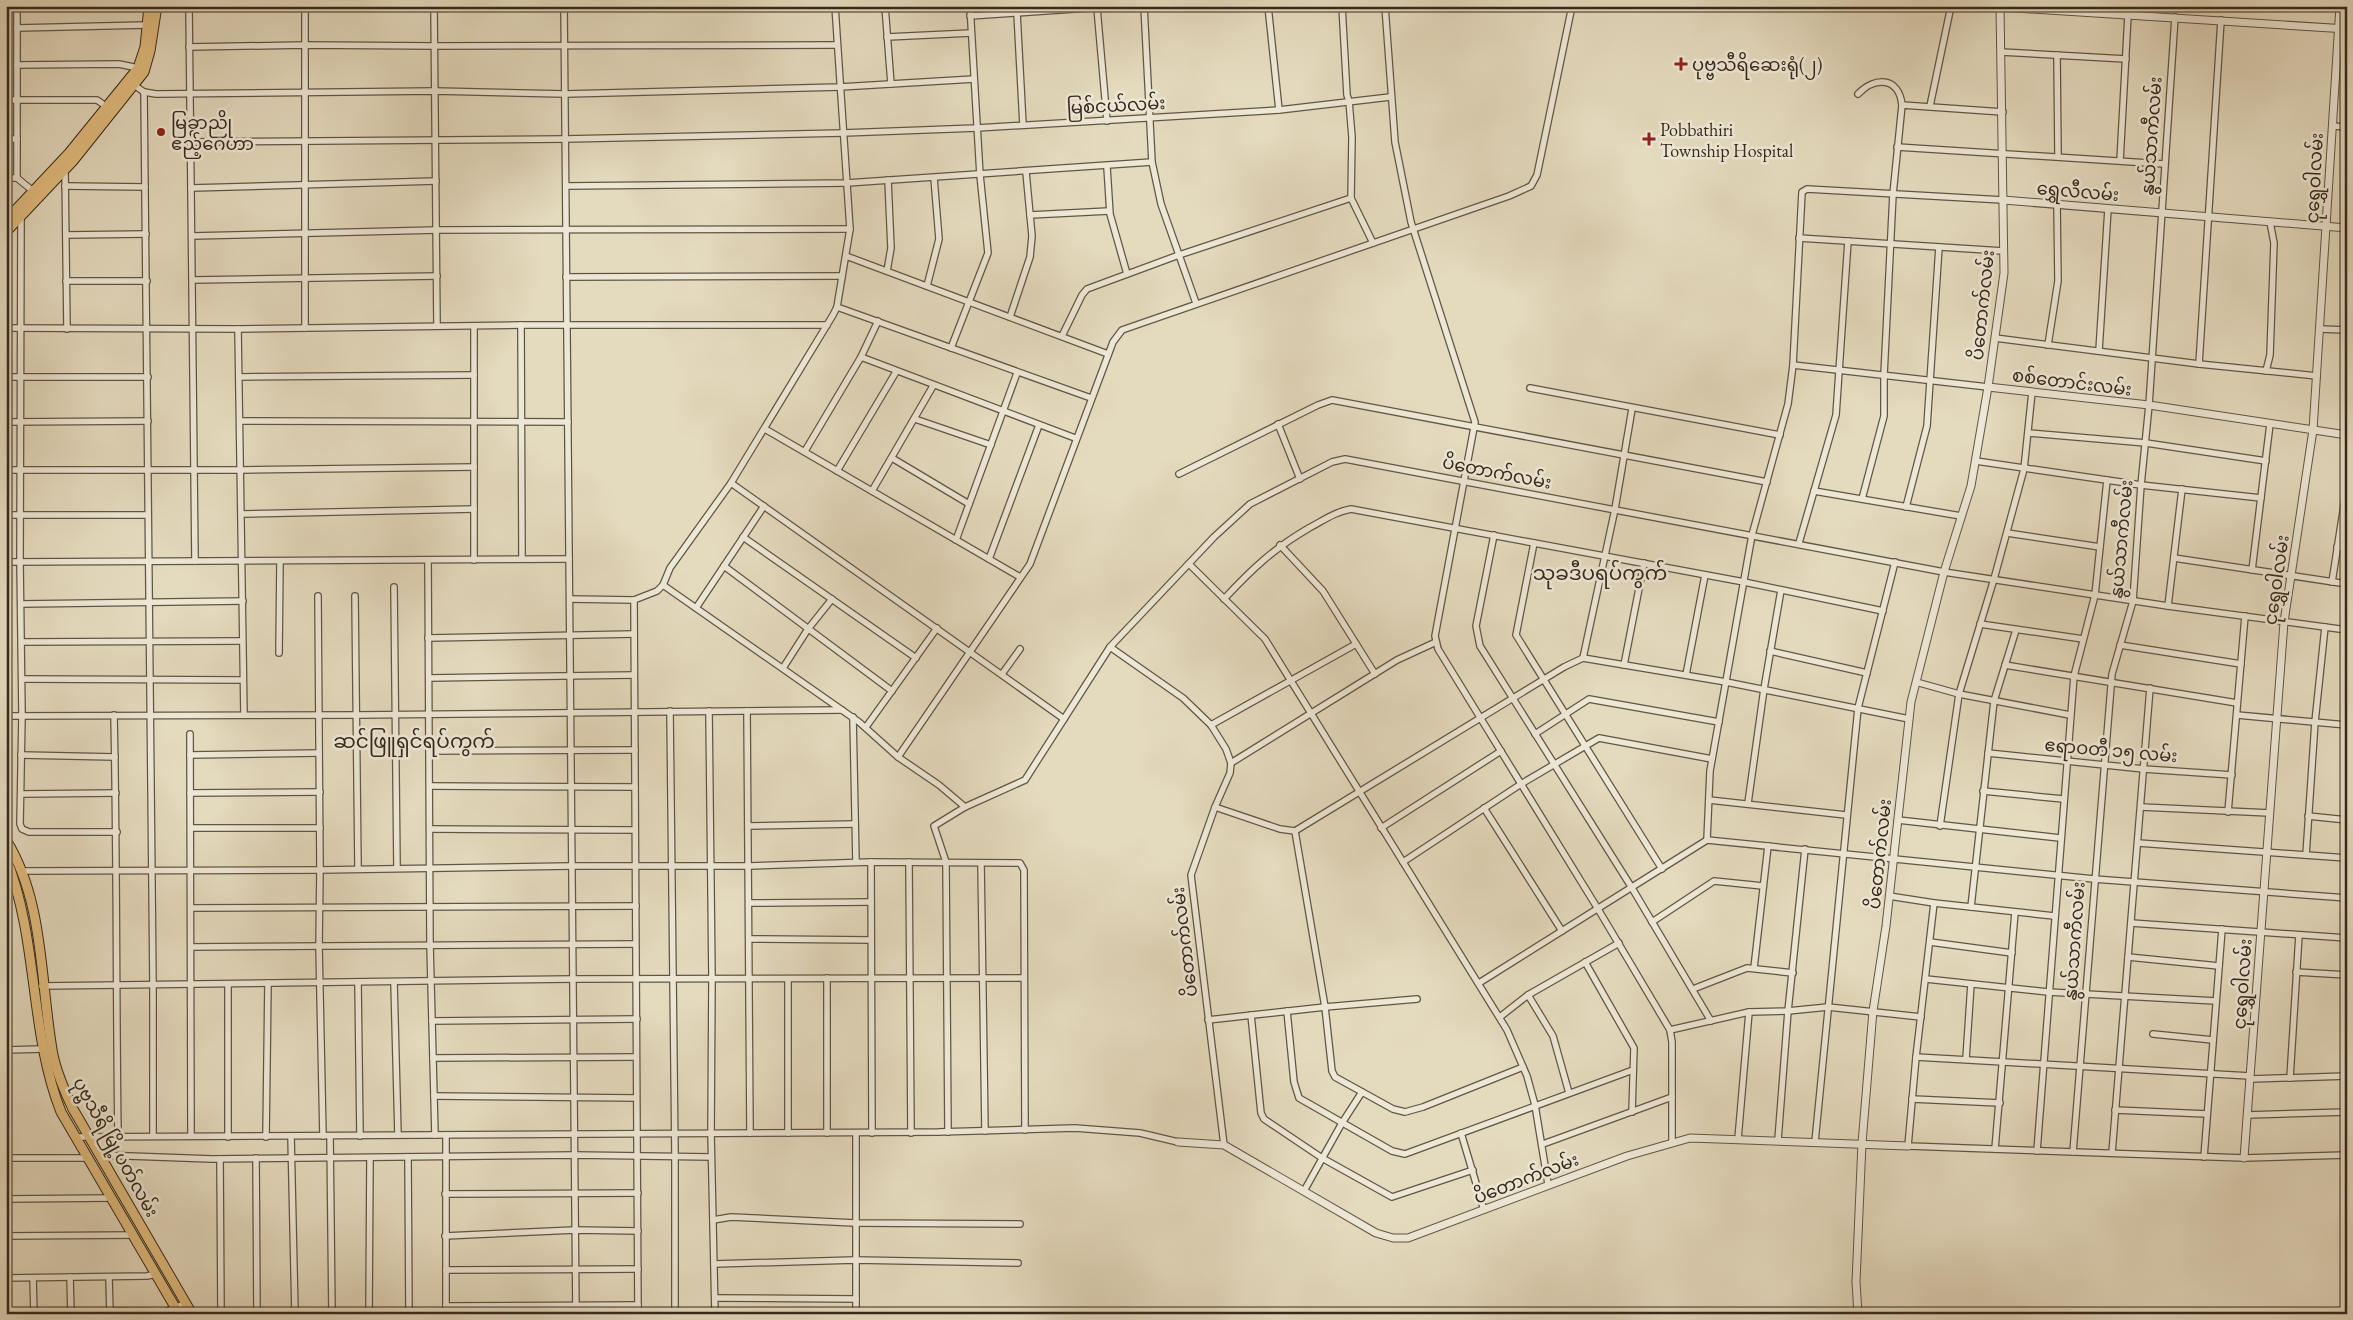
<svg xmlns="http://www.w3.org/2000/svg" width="2353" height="1320" font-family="'EB Garamond','Noto Sans Myanmar',serif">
  <rect width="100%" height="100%" fill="#e4dabe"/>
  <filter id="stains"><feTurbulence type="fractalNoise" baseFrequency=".004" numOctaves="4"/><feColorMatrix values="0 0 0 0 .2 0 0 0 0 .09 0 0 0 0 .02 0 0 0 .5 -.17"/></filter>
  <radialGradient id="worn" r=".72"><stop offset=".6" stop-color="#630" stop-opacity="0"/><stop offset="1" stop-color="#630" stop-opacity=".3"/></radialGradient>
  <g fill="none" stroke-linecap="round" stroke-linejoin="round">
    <defs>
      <g id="minor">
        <path d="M 17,6 L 17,178"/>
        <path d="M 189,6 L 195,561"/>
        <path d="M 305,6 L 305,328"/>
        <path d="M 434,6 L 437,326"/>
        <path d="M 564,6 L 576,1314"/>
        <path d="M 885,6 L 891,84"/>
        <path d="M 1144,6 L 1152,162 L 1161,204 L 1196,303"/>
        <path d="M 1268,6 L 1279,110"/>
        <path d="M 1342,6 L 1347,95 L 1349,101 L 1352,137 L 1351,198 L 1373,243"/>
        <path d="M 1385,6 L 1395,142 L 1411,222 L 1475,422 L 1435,636 L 1438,649 L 1598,909 L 1670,1030 L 1672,1042 L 1672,1142"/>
        <path d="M 1097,8 L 1107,121"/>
        <path d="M 1017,13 L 1023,125"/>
        <path d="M 970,16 L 1119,6"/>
        <path d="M 17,28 L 147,25"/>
        <path d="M 887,37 L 971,33"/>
        <path d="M 189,47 L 305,45 L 435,46 L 837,45"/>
        <path d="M 2001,52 L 2126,59"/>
        <path d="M 2057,55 L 2058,156"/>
        <path d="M 17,65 L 119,64 L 138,68"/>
        <path d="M 134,85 L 144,92 L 156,94 L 435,91 L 565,94 L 840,87 L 974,79"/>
        <path d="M 144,92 L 153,985 L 153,1136"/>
        <path d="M 1858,94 C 1875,76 1899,77 1902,105"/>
        <path d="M 6,100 L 97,100 L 107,107"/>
        <path d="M 1930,106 L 1951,6"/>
        <path d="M 2332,126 L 2347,127"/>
        <path d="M 6,139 L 17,139"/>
        <path d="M 191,142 L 565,139 L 843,133 L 977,128 L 1279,110 L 1390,97"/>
        <path d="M 1897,147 L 2164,164"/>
        <path d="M 2120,161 L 2128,15"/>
        <path d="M 1107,167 L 1110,214 L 1127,274"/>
        <path d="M 65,170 L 67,329"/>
        <path d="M 6,178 L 17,178 L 33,191"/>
        <path d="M 65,186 L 145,187"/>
        <path d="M 566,186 L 847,183 L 1152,162"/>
        <path d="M 191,188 L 436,181"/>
        <path d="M 1030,215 L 1109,211"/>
        <path d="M 21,217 L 20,562 L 22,715 L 20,824 L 22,829 L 29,832 L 117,832"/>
        <path d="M 66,235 L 146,234"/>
        <path d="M 192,236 L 437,230 L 850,229"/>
        <path d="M 1799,238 L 2003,251"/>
        <path d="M 846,256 L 1108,354"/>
        <path d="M 887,271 L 891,248 L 888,180"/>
        <path d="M 566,277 L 842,276"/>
        <path d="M 193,280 L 437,276"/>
        <path d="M 66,281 L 147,281"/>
        <path d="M 927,286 L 939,239 L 934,178"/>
        <path d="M 837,307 L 1091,398"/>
        <path d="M 1010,317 L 1030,257 L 1032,236 L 1026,172"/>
        <path d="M 521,325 L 522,559"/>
        <path d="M 474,326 L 474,560"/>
        <path d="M 6,328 L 238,329 L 521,325 L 827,325"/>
        <path d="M 238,329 L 244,715"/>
        <path d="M 2320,329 L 2347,330"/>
        <path d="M 1062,336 L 1082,295 L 1087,289 L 1179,255 L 1351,198"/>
        <path d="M 1995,338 L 2199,364 L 2317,376"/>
        <path d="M 2048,345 L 2058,281 L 2057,203"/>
        <path d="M 951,348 L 988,253 L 980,175 L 970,6"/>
        <path d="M 2099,351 L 2108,209"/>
        <path d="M 861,357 L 1075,438"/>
        <path d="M 2199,364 L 2221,20"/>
        <path d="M 1793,365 L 1988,387"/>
        <path d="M 2266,371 L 2270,355 L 2274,243 L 2270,222"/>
        <path d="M 6,377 L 148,377"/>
        <path d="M 239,377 L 474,375"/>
        <path d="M 1530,388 L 1780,435"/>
        <path d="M 915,419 L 991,445"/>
        <path d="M 240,421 L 568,422"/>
        <path d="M 6,422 L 148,421"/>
        <path d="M 1278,424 L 1300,479"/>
        <path d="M 765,429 L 1020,577"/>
        <path d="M 2028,433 L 2146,443 L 2266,461"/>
        <path d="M 805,451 L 861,357 L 878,321"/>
        <path d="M 892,458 L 969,504"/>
        <path d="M 1976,461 L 2141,485 L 2261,498"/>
        <path d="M 6,470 L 241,470 L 474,467"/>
        <path d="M 837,471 L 896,372"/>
        <path d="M 1179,474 L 1318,405 L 1332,400 L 1767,482"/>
        <path d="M 731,483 L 1064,719"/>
        <path d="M 872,491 L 933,386"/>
        <path d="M 1814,491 L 1961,516"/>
        <path d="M 1862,499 L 1884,416 L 1884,375 L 1893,194 L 1902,105 L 2003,112"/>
        <path d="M 1906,507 L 1927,426 L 1939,247"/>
        <path d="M 242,514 L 474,509"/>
        <path d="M 6,515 L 148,515"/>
        <path d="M 2007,533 L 2100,547"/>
        <path d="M 1494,535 L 1476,626 L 1480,646 L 1632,888 L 1711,1021"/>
        <path d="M 743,537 L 916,658"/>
        <path d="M 956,540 L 1017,373"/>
        <path d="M 1534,543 L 1516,635 L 1662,869"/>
        <path d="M 1799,543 L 1836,415 L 1848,241"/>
        <path d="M 1280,545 L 1323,591 L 1375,674"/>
        <path d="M 2337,547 L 2347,548"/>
        <path d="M 2174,558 L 2347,584"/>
        <path d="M 989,559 L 1039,425"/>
        <path d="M 428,560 L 430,945 L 435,1135"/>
        <path d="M 6,562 L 569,559"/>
        <path d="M 1189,564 L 1265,639 L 1507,1030 L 1527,1076 L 1535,1105 L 1548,1184"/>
        <path d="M 724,566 L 892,691"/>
        <path d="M 2252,570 L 2270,424"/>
        <path d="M 2332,582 L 2347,486"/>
        <path d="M 663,585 L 859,722 L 898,757 L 939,785 L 965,807"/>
        <path d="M 394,587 L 397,868"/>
        <path d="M 318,596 L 320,870 L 319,946 L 323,1136"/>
        <path d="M 355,596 L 358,868"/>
        <path d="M 570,599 L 634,600 L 657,591 L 663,585 L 670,568 L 731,483 L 833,315 L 837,307 L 850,229 L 835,6"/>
        <path d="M 1224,599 C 1252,569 1273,549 1309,528 C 1324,520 1335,512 1351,509 L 1744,582 L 1883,611"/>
        <path d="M 634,600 L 638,1314"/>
        <path d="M 21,604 L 243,601"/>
        <path d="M 2168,606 L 2182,489"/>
        <path d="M 696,608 L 764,506"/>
        <path d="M 1980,624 L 2083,639"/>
        <path d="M 428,638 L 634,634"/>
        <path d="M 22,642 L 241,641"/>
        <path d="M 2120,645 L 2241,664"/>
        <path d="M 1110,647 L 1183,698 L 1211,725 L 1226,749 L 1231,763 L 1230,773 L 1215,807 L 1191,875 L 1224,1145"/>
        <path d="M 1770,651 L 1867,673"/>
        <path d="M 279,653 L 280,561"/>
        <path d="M 1583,658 L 1615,509 L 1632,409"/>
        <path d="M 1624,665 L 1644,563"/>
        <path d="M 2005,665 L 2237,703"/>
        <path d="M 783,668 L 808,629 L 832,599"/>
        <path d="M 1002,674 L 1020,649"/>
        <path d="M 1686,675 L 1705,575"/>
        <path d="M 429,678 L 634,675"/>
        <path d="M 22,679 L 243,680"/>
        <path d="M 1916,682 L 1959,694 L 2070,715"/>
        <path d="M 670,711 L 675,1155 L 675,1314"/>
        <path d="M 709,711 L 712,979 L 711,1133 L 715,1314"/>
        <path d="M 747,711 L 750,1133"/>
        <path d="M 114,715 C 117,855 116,996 118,1136"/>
        <path d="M 2237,715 L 2347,725"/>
        <path d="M 6,716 L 358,715 L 842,710"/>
        <path d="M 853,717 L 856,862"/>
        <path d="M 1211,725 L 1356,644"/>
        <path d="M 866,727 L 937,628"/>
        <path d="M 190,734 L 191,1136"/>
        <path d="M 1535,734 L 1589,699 L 1719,722"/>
        <path d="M 430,751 L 635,750"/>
        <path d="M 1988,753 L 2144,769 L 2232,775"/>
        <path d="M 21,755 L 115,757"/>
        <path d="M 190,755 L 319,753"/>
        <path d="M 898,757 L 1030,564 L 1113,342 L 1122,330 L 1509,196 L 1531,186 L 1537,175 L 1572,6"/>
        <path d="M 1231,763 L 1397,660 L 1436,642"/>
        <path d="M 430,786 L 635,787"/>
        <path d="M 1983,791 L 2063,799"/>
        <path d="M 190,793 L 320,792"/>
        <path d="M 21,794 L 116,793"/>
        <path d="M 1709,800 L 1846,815"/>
        <path d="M 1748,803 L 1764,689 L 1781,590"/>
        <path d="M 1215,807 L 1280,829 L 1295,831 L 1564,667 L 1583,658 L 1726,682 L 1909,719"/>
        <path d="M 2141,807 L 2270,813"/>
        <path d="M 1484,808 L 1562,931"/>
        <path d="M 2228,812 L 2245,616"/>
        <path d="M 2308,816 L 2347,820"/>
        <path d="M 1898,820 L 2060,838"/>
        <path d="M 748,826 L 855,824"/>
        <path d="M 1940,826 L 1959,694 L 1994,579 L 2024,469 L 2032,392"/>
        <path d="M 191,828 L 320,828"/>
        <path d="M 1381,828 L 1501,751"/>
        <path d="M 430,829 L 635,830"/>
        <path d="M 1295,831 L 1325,1007 L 1332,1071 L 1335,1077 L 1393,1109 L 1405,1112 L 1423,1107 L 1523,1067"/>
        <path d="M 1707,840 L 1710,771 L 1752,535 L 1788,404 L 1793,365 L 1802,192 L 1807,189 L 2003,200"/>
        <path d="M 2138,843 L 2347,858"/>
        <path d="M 2306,855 L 2315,722 L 2325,627"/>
        <path d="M 871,862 L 872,1133"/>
        <path d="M 909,862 L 911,1133"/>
        <path d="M 1403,862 L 1521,784 L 1599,738 L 1712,759"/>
        <path d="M 981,863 L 985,1131"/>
        <path d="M 22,871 L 320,870 L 572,866 L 749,866 L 871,862 L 1020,863 L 1024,870 L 1025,1130"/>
        <path d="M 1889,896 L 1934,903 L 2054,916"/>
        <path d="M 749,903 L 871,902"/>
        <path d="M 1934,903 L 1916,1057 L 1908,1146 L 2244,1158 L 2347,1155"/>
        <path d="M 1971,907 L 1994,701 L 2016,630"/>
        <path d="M 191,908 L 636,906"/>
        <path d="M 1652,922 L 1714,881 L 1763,886"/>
        <path d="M 2131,923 L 2347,938"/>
        <path d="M 750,939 L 871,940"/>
        <path d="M 1930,942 L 2012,953"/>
        <path d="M 191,947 L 635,944"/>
        <path d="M 2128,957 L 2219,966"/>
        <path d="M 1585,962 L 1634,1048 L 1632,1112"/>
        <path d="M 1754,968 L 1768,846"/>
        <path d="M 2296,972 L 2347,975"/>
        <path d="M 827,978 L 827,1133"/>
        <path d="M 788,979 L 788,1133"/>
        <path d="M 1926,979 L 2048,992 L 2216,1001"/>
        <path d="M 358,982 L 360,1136"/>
        <path d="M 394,982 L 398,1135"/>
        <path d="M 1479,983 L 1707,840 L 2094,879 L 2347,898"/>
        <path d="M 228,984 L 228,1137"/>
        <path d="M 42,986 L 573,979 L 1023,978"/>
        <path d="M 1693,989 L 1747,968 L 1793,973"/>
        <path d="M 1528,995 L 1553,1036 L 1569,1093"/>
        <path d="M 1287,1011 L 1294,1082 L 1299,1098 L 1392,1151 L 1405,1154 L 1633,1070"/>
        <path d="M 1251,1015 L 1261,1113 L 1264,1119 L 1322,1158 L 1392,1197 L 1473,1170"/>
        <path d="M 1500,1017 L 1528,995 L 1619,943"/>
        <path d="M 1208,1020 L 1325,1007 L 1417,999"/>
        <path d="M 432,1021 L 637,1019"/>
        <path d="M 1670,1030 L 1749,1012 L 1788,1011 L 1828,1007 L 1921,1017"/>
        <path d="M 2153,1034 L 2213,1040"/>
        <path d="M 6,1050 L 43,1049"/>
        <path d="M 1916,1057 L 2250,1076"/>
        <path d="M 433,1058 L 636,1057"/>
        <path d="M 1966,1059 L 1971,984"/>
        <path d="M 2290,1078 L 2299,935"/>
        <path d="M 2250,1079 L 2347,1076"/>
        <path d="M 434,1096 L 636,1098"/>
        <path d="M 1912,1099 L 2000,1103"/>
        <path d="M 2115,1110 L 2207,1114"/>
        <path d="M 2247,1115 L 2347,1112"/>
        <path d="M 948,1132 L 946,862 L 934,826 L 965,807 L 1025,780 L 1110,647 L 1214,537 L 1250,504 L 1332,462 L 1345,459 L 1944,572 L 2168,606 L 2347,630"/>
        <path d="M 856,1133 L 856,1314"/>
        <path d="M 1461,1133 L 1484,1210"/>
        <path d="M 291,1136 L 295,1314"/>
        <path d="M 330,1136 L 332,1314"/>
        <path d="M 75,1137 L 938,1132 L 1075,1128 L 1140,1133 L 1178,1142"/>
        <path d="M 266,1137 L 268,983"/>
        <path d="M 1738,1139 L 1749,1012"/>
        <path d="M 1778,1140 L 1788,1011 L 1805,849"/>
        <path d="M 1815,1142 L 1858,708 L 1895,562"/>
        <path d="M 1543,1144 L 1672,1097"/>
        <path d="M 1995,1149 L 2015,912"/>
        <path d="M 2037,1151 L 2074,676 L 2095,595 L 2107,480"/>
        <path d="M 2073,1152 L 2112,674 L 2133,601 L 2141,485 L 2149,405 L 2175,17"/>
        <path d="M 2112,1153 L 2150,688"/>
        <path d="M 101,1155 L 212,1159 L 575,1155 L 711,1157"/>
        <path d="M 408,1157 L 409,1314"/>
        <path d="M 2204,1157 L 2222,929"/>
        <path d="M 6,1158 L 87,1158"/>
        <path d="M 256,1158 L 257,1314"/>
        <path d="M 220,1159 L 221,1314"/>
        <path d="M 1304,1191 L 1342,1123 L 1362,1092"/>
        <path d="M 445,1194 L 638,1193"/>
        <path d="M 6,1199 L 112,1198"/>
        <path d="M 713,1220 L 731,1217 L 855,1223 L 1020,1224"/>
        <path d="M 6,1236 L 134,1235"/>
        <path d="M 445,1236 L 575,1230 L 638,1231"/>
        <path d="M 714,1264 L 855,1260 L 1018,1263"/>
        <path d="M 446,1270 L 638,1269"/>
        <path d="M 70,1277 L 71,1314"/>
        <path d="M 109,1277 L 110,1314"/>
        <path d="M 6,1278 L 147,1276 L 156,1274"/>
        <path d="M 33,1278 L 34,1314"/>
        <path d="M 715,1298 L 856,1299"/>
        <path d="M 446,1306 L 638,1305"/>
        <path d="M 110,1311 L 165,1312 L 186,1303"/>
        <path d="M 369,1314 L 370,1158"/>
        <path d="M 446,1314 L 446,1135"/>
      </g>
      <g id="tertiary">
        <path d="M 2000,7 L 2347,29"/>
        <path d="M 2003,200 L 2347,228"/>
        <path d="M 1988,387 L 2149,405 L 2347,435"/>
        <path d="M 1178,1142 L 1224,1145 L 1376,1233 L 1393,1238 L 1408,1238 L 1627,1156 L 1690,1138 L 1908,1146"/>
        <path d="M 2244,1158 L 2284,622 L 2313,430 L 2340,6"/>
        <path d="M 1858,1314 L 1856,1282 L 1862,1143 L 1873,1011 L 1886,926 L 1911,702 L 1944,572 L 1971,486 L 1988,387 L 2004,273 L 2000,6"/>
      </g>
      <g id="primary">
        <path d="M 6,220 L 69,153 L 138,68 L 145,47 L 149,6"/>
        <path d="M 6,232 L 73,161 L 144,72 L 150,51 L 157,6"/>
        <path d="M 6,840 C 45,902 40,985 53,1055 C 57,1074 65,1092 73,1109 L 192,1314"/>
        <path d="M 6,858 C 39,941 29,1031 61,1112 L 179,1314"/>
      </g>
    </defs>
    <use href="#minor" stroke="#625544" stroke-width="8"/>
    <use href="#tertiary" stroke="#625544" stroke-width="9"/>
    <use href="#primary" stroke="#36291c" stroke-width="11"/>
    <use href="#minor" stroke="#ede7d5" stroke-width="5.5"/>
    <use href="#tertiary" stroke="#ede7d5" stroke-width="7"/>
    <use href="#primary" stroke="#e2bd7f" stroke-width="9"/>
  </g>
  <g fill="#8f2418" stroke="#ede7d5" stroke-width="2">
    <path d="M1678.5 56.5h5v5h5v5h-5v5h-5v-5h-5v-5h5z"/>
    <circle cx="161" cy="132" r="5"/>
    <path d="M1646.5 131.5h5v5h5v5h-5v5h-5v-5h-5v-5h5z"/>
  </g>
  <g text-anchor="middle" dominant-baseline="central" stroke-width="5" stroke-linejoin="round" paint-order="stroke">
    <g font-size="18" fill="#36291c" stroke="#ede7d5" text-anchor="start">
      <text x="1692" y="64">ပုဗ္ဗသီရိဆေးရုံ(၂)</text>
      <text x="171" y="122">မြခွာညို<tspan x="171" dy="21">ဧည့်ဂေဟာ</tspan></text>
      <text x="1660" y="129">Pobbathiri<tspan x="1660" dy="21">Township Hospital</tspan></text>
    </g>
    <g font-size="18" fill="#36291c" stroke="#ede7d5">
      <text transform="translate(1116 105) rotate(-3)">မြစ်ငယ်လမ်း</text>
      <text transform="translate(2151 136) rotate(-86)">နွယ်သာကီလမ်း</text>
      <text transform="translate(2314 178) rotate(-87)">ငုရွှေဝါလမ်း</text>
      <text transform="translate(2078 191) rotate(5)">ရွှေလီလမ်း</text>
      <text transform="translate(1982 305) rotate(-84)">ပိတောက်လမ်း</text>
      <text transform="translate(2072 382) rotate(7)">စစ်တောင်းလမ်း</text>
      <text transform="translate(1497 472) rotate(11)">ပိတောက်လမ်း</text>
      <text transform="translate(2121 539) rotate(-85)">နွယ်သာကီလမ်း</text>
      <text transform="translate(2276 580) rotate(-82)">ငုရွှေဝါလမ်း</text>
      <text transform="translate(2111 750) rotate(5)">ဧရာဝတီ ၁၅ လမ်း</text>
      <text transform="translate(1879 854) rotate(-84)">ပိတောက်လမ်း</text>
      <text transform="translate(2074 941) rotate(-86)">နွယ်သာကီလမ်း</text>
      <text transform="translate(1184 942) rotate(-97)">ပိတောက်လမ်း</text>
      <text transform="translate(2242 984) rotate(-86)">ငုရွှေဝါလမ်း</text>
      <text transform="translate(116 1147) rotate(61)">ပုဗ္ဗသီရိ မြို့ပတ်လမ်း</text>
      <text transform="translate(1526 1178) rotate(-21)">ပိတောက်လမ်း</text>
    </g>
    <g font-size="20" fill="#36291c" stroke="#ede7d5">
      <text x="1600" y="573">သုခဒီပရပ်ကွက်</text>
      <text x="414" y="741">ဆင်ဖြူရှင်ရပ်ကွက်</text>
    </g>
  </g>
  <rect width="2353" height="1320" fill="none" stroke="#e4dabe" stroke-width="25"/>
  <rect x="8" y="8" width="2338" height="1305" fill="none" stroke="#36291c" stroke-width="2.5"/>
  <rect x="12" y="12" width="2328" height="1295" fill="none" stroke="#36291c"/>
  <rect width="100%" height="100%" filter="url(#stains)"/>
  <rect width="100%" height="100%" fill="url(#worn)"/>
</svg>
